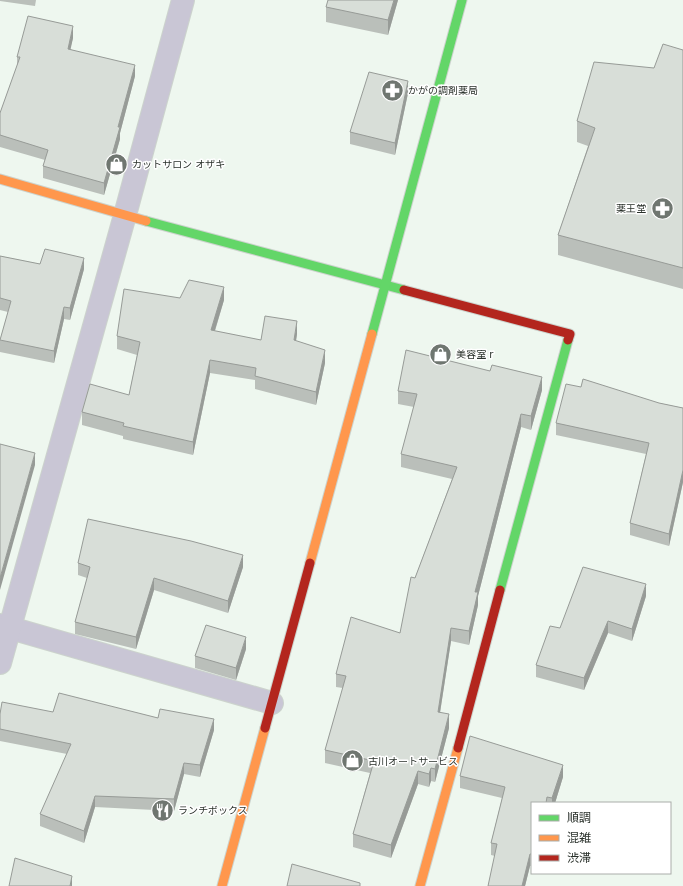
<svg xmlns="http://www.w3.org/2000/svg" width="683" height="886" font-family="'DejaVu Sans','Noto Sans JP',sans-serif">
  <rect width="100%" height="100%" fill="#eef7ef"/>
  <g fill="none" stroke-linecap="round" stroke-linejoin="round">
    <defs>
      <g id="street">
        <path d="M 0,625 L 272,703"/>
        <path d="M 0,663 L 125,215 L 183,0"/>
      </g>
      <g id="fast">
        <path d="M 146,221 L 404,290"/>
        <path d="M 372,334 L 462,0"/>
        <path d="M 500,590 L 568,340"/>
      </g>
      <g id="slow">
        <path d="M 0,179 L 146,221"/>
        <path d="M 310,563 L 372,334"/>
        <path d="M 222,886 L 265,728"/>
        <path d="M 420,886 L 458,748"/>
      </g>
      <g id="jam">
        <path d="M 404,290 L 570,334 L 568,340"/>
        <path d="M 265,728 L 310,563"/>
        <path d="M 458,748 L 500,590"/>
      </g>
    </defs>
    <use href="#street" stroke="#ccd3cd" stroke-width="24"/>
    <use href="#fast" stroke="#ccd3cd" stroke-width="11"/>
    <use href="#slow" stroke="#ccd3cd" stroke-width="11"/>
    <use href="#jam" stroke="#ccd3cd" stroke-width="11"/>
    <use href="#street" stroke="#c9c6d5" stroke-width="22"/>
    <use href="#fast" stroke="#63d668" stroke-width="9"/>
    <use href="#slow" stroke="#ff974d" stroke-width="9"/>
    <use href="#jam" stroke="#b3261e" stroke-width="9"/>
  </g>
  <g fill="#babfba">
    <path d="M 0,0 L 36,0 L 35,6 L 0,1 Z"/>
    <path d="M 398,0 L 388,35 L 326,22 L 326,7 Z"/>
    <path d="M 73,38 L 70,49 L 135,76 L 120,133 L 120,139 L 104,195 L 43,178 L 43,166 L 45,160 L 0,147 L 0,113 L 17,66 L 17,57 Z"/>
    <path d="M 683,50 L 683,289 L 558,255 L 558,235 L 588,146 L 577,142 L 577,121 L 654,68 Z"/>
    <path d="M 408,93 L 395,155 L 350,144 L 350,132 Z"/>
    <path d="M 0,256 L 40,264 L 84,269 L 70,320 L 64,319 L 54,363 L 0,352 L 0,340 L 8,312 L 0,310 Z"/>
    <path d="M 180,298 L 224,300 L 215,331 L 261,340 L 297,334 L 296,341 L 325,363 L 316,405 L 255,389 L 255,380 L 210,373 L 193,455 L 123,439 L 123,436 L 82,425 L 82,412 L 129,395 L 137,355 L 117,349 L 117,336 Z"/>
    <path d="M 581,387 L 659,403 L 683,408 L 683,482 L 669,546 L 630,535 L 630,523 L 646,454 L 556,435 L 556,423 Z"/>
    <path d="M 542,390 L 531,430 L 521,427 L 478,596 L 478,605 L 469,645 L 451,641 L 440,713 L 449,728 L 435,782 L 431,781 L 429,787 L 418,784 L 391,858 L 353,847 L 353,834 L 370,773 L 325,763 L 325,750 L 343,688 L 336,687 L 336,674 L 400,633 L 415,578 L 452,479 L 401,467 L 401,454 L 414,407 L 398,404 L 398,391 Z"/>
    <path d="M 78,563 L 243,567 L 228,613 L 154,590 L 136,649 L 75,634 L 75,622 L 87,578 L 78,575 Z"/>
    <path d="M 646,596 L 632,641 L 608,633 L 584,690 L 536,677 L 536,665 L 560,628 Z"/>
    <path d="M 246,649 L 236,680 L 195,668 L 195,656 Z"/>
    <path d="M 53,712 L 158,718 L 214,730 L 200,777 L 184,774 L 174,811 L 95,807 L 84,843 L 40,826 L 40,814 L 67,754 L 0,741 L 0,714 Z"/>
    <path d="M 460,776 L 563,777 L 555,803 L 532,803 L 532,866 L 530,866 L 525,886 L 488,886 L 495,856 L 491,855 L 491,843 L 502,798 L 460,788 Z"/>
  </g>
  <g fill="#979b97">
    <path d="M 394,0 L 398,0 L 388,35 L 388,20 Z"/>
    <path d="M 73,26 L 73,38 L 68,61 L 68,49 Z"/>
    <path d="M 135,65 L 135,76 L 120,133 L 120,139 L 104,195 L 104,183 L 118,127 Z"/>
    <path d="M 408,81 L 408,93 L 395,155 L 395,143 Z"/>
    <path d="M 84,258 L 84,269 L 70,320 L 70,308 Z"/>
    <path d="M 224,287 L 224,300 L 211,343 L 211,330 Z"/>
    <path d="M 64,307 L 64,319 L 54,363 L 54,351 Z"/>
    <path d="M 297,321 L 297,334 L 294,353 L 294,340 Z"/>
    <path d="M 325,350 L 325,363 L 316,405 L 316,392 Z"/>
    <path d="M 210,360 L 210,373 L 193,455 L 193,442 Z"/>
    <path d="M 542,377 L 542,390 L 531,430 L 531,416 Z"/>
    <path d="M 521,414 L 521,427 L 478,596 L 478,605 L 469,645 L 469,631 L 475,592 Z"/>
    <path d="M 35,453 L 35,465 L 0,590 L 0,578 Z"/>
    <path d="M 683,470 L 683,482 L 669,546 L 669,534 Z"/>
    <path d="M 243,555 L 243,567 L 228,613 L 228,601 Z"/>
    <path d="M 154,578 L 154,590 L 136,649 L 136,637 Z"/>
    <path d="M 646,584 L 646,596 L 632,641 L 632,629 Z"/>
    <path d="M 608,621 L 608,633 L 584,690 L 584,678 Z"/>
    <path d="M 451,628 L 451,641 L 438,725 L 438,712 Z"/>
    <path d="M 246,637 L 246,649 L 236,680 L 236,668 Z"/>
    <path d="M 449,714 L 449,728 L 435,782 L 435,769 Z"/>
    <path d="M 214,719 L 214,730 L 200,777 L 200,765 Z"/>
    <path d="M 184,763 L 184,774 L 174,811 L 174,799 Z"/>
    <path d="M 563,765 L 563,777 L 555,803 L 552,803 L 552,798 Z"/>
    <path d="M 431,768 L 431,781 L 429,787 L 429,774 Z"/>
    <path d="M 418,771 L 418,784 L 391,858 L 391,845 Z"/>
    <path d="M 95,796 L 95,807 L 84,843 L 84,831 Z"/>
    <path d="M 530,854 L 530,866 L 525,886 L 522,886 Z"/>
    <path d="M 72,876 L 72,886 L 70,886 Z"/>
  </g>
  <g fill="#d8ded8" stroke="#979b97">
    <path d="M 328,0 L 394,0 L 388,20 L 326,7 Z"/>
    <path d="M 28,16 L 73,26 L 68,49 L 135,65 L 118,127 L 120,127 L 104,183 L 43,166 L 48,150 L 0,135 L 0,113 L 20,57 L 17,57 Z"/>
    <path d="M 663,44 L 683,50 L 683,268 L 558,235 L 595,128 L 577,121 L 594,62 L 654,68 Z"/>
    <path d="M 369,72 L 408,81 L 395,143 L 350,132 Z"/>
    <path d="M 45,249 L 84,258 L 70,308 L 64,307 L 54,351 L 0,340 L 11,301 L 0,298 L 0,256 L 40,264 Z"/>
    <path d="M 189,280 L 224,287 L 211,330 L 261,340 L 265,316 L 297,321 L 294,340 L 325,350 L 316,392 L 255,376 L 256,368 L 210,360 L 193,442 L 123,426 L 124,423 L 82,412 L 90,384 L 129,395 L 140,342 L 117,336 L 124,289 L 180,298 Z"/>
    <path d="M 406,350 L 490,371 L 492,365 L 542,377 L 531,416 L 521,414 L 475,592 L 478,592 L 469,631 L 451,628 L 438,712 L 449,714 L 435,769 L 431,768 L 429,774 L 418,771 L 391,845 L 353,834 L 374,761 L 325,750 L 346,676 L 336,674 L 351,617 L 400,633 L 411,577 L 415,578 L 457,467 L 401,454 L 417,394 L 398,391 Z"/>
    <path d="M 583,379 L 659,403 L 683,408 L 683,470 L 669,534 L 630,523 L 649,443 L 556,423 L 566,384 L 581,387 Z"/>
    <path d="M 0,444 L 35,453 L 0,578 Z"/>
    <path d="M 88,519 L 191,541 L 243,555 L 228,601 L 154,578 L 136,637 L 75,622 L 90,567 L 78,563 Z"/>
    <path d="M 583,567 L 646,584 L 632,629 L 608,621 L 584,678 L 536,665 L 550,626 L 560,628 Z"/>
    <path d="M 206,625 L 246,637 L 236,668 L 195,656 Z"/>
    <path d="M 59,693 L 158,718 L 160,709 L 214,719 L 200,765 L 184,763 L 174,799 L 95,796 L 84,831 L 40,814 L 71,744 L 0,729 L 0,714 L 2,702 L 53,712 Z"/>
    <path d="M 470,736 L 563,765 L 552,798 L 547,797 L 546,803 L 532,803 L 532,854 L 530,854 L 522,886 L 488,886 L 497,844 L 491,843 L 505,787 L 460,776 Z"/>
    <path d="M 15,858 L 72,876 L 70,886 L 9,886 Z"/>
    <path d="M 292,864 L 360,883 L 360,886 L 287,886 Z"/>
  </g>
  <defs>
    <symbol id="pharmacy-disc" viewBox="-11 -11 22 22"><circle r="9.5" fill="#6f7670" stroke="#fff"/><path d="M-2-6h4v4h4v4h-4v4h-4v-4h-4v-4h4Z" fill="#fff"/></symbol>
    <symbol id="shop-disc" viewBox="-11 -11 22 22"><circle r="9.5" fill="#6f7670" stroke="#fff"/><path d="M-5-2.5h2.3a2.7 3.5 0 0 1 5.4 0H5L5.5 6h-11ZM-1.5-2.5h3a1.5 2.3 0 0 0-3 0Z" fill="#fff"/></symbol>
    <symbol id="restaurant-disc" viewBox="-11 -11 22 22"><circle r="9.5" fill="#6f7670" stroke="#fff"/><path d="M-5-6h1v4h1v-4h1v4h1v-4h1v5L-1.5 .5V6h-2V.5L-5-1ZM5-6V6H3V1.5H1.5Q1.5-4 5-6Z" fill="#fff"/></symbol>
  </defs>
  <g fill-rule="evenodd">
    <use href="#pharmacy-disc" x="380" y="78" width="25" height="25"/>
    <use href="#shop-disc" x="104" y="152" width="25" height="25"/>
    <use href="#pharmacy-disc" x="650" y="196" width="25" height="25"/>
    <use href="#shop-disc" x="428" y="342" width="25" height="25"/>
    <use href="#shop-disc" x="340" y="748" width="25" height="25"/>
    <use href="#restaurant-disc" x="150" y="798" width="25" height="25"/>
  </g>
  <g text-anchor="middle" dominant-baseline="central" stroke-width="3" stroke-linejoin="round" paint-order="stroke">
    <g font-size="10" fill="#2a312b" stroke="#fff" text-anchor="start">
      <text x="408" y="90">かがの調剤薬局</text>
      <text x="132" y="164">カットサロン オザキ</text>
      <text x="646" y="208" text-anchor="end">薬王堂</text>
      <text x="456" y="354">美容室 r</text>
      <text x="368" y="761">古川オートサービス</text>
      <text x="178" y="810">ランチボックス</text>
    </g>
  </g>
  <rect x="531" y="802" width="140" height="72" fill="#ffffff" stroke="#aaadaa"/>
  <rect x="539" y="815" width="20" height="6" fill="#63d668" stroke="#aaadaa"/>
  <text x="567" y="822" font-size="12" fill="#2a312b">順調</text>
  <rect x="539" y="835" width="20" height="6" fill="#ff974d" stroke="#aaadaa"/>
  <text x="567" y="842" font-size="12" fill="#2a312b">混雑</text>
  <rect x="539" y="855" width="20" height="6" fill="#b3261e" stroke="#aaadaa"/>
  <text x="567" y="862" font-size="12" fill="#2a312b">渋滞</text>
</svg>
